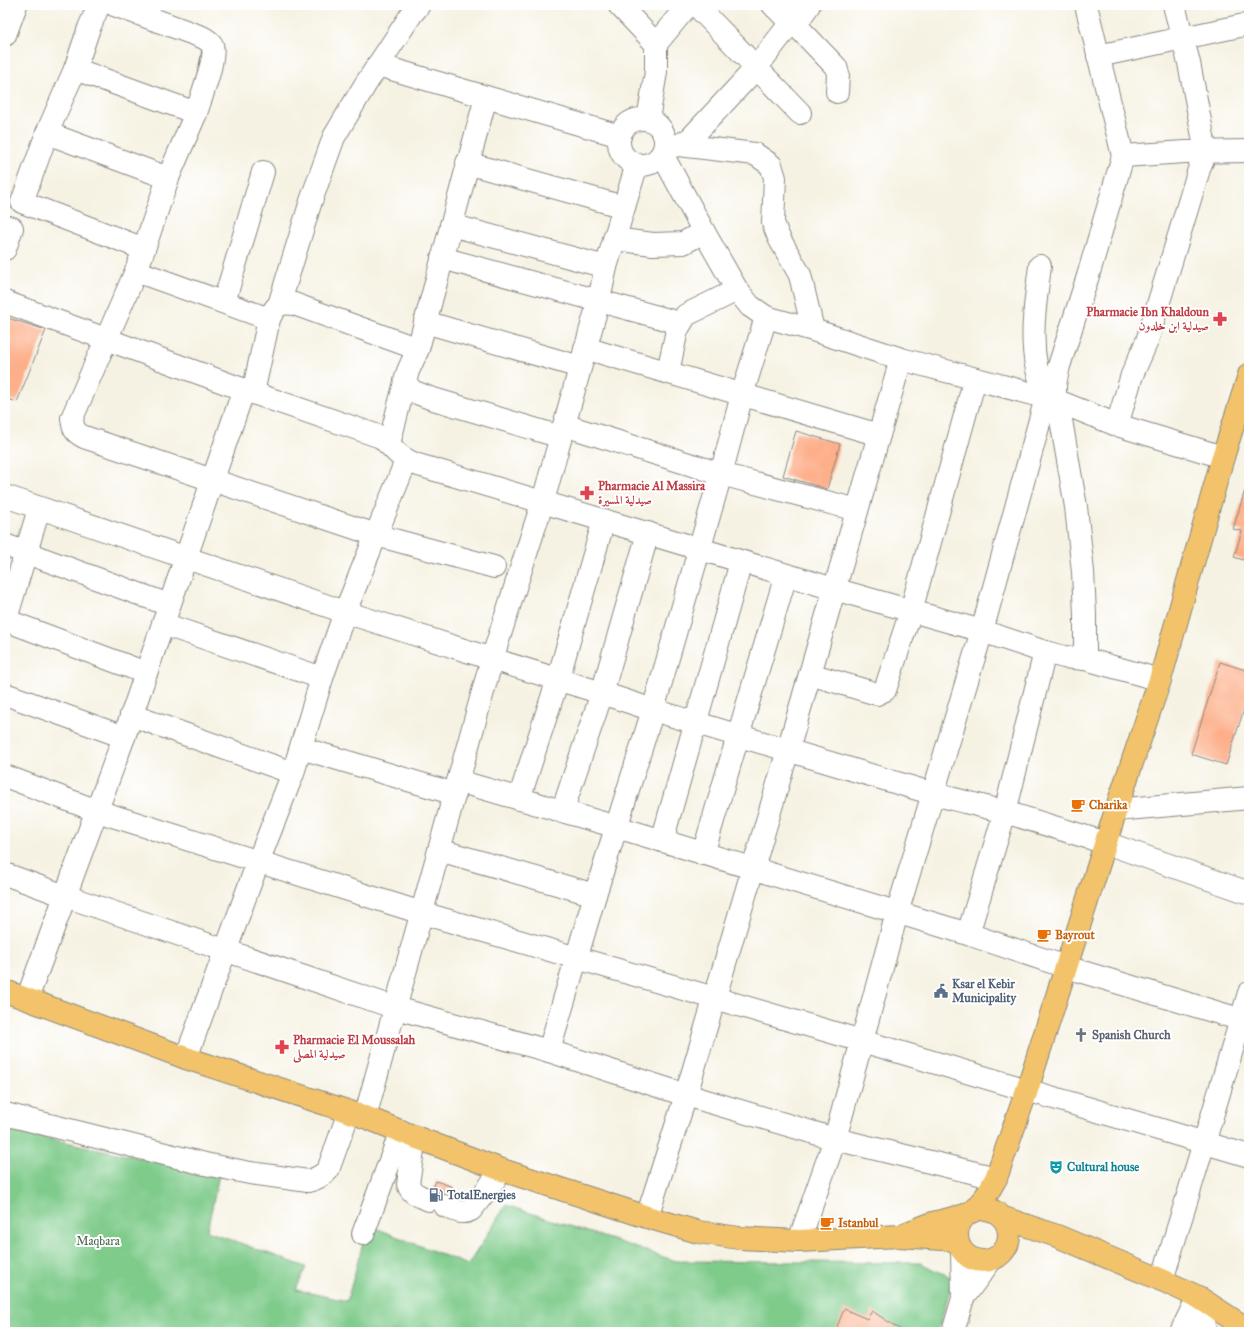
<svg xmlns="http://www.w3.org/2000/svg" width="1254" height="1337" font-family="'IM FELL Great Primer',Amiri,serif">
  <rect width="100%" height="100%" fill="#fff"/>
  <filter id="ink" filterUnits="userSpaceOnUse"><feTurbulence type="fractalNoise" baseFrequency=".025" numOctaves="2"/><feDisplacementMap in="SourceGraphic" scale="8" xChannelSelector="R" yChannelSelector="G"/><feConvolveMatrix kernelMatrix="1 2 1 2 8 2 1 2 1" color-interpolation-filters="sRGB"/></filter>
  <filter id="wash" filterUnits="userSpaceOnUse"><feTurbulence type="fractalNoise" baseFrequency=".012" numOctaves="4" result="noise"/><feDisplacementMap in="SourceGraphic" scale="16" xChannelSelector="R" yChannelSelector="G"/><feGaussianBlur stdDeviation="0.9" result="paint"/><feColorMatrix in="noise" values="0 0 0 0 0 0 0 0 0 0 0 0 0 0 0 0 0 1.4 0 .05"/><feComposite in="paint" operator="in"/></filter>
  <g filter="url(#wash)">
    <rect width="100%" height="100%" fill="#f6f2e3"/>
    <path fill="#7ecb8a" stroke="#4d7453" d="M 5,1129 L 219,1175 L 207,1231 L 306,1267 L 296,1290 L 347,1301 L 368,1225 L 468,1265 L 506,1205 L 676,1261 L 920,1263 L 953,1278 L 938,1332 L 5,1332 Z"/>
    <g id="blocks">
      <g fill="#fdaf89">
        <path d="M 5,317 L 46,330 L 17,402 L 5,398 Z"/>
        <path d="M 796,431 L 840,444 L 827,489 L 783,476 Z"/>
        <path d="M 1246,487 L 1249,488 L 1249,562 L 1234,557 L 1242,531 L 1233,529 Z"/>
        <path d="M 1220,662 L 1249,671 L 1249,694 L 1226,765 L 1191,754 Z"/>
        <path d="M 436,1181 L 453,1187 L 450,1195 L 444,1194 L 440,1195 L 439,1192 L 433,1188 Z"/>
        <path d="M 844,1309 L 867,1319 L 872,1311 L 904,1332 L 835,1332 Z"/>
      </g>
    </g>
  </g>
  <g filter="url(#ink)">
    <use href="#blocks" fill-opacity="0" stroke="#898780" stroke-width="1"/>
    <g fill="none" stroke-linecap="round" stroke-linejoin="round">
      <defs>
        <g id="minor">
          <path d="M 99,5 L 89,28 L 75,69 L 47,133 L 22,202 L 144,249 L 136,271"/>
          <path d="M 619,5 L 656,44"/>
          <path d="M 696,5 L 800,113"/>
          <path d="M 773,5 L 785,17 L 792,21 C 801,19 804,12 809,5"/>
          <path d="M 1086,5 L 1123,156 L 1185,152 L 1249,151"/>
          <path d="M 5,35 L 16,5"/>
          <path d="M 1098,56 L 1249,24"/>
          <path d="M 378,65 L 486,97"/>
          <path d="M 75,69 L 196,113 C 200,101 217,55 212,45 C 210,41 206,39 202,37 L 114,5"/>
          <circle cx="642" cy="142" r="23"/>
          <path d="M 648,119 L 656,72 L 656,44 L 688,5"/>
          <path d="M 47,133 L 168,178"/>
          <path d="M 679,145 L 755,154 L 771,165 L 775,178 L 773,223 L 779,238 L 800,275 L 813,330"/>
          <path d="M 665,148 L 679,145 L 690,139 L 756,68 L 792,21 L 836,67 L 838,74 L 837,92"/>
          <path d="M 662,154 L 704,232 L 737,290 L 750,306 L 766,317 L 813,330 L 901,359 L 1055,400 L 1117,425 L 1223,457"/>
          <path d="M 467,163 L 624,207"/>
          <path d="M 451,225 L 606,267"/>
          <path d="M 5,226 L 12,228 L 5,249"/>
          <path d="M 614,239 L 653,244 L 683,243 L 704,232"/>
          <path d="M 144,249 L 168,178 L 196,113"/>
          <path d="M 442,258 L 680,323"/>
          <path d="M 5,302 L 253,393 L 381,437 C 394,448 397,457 415,464 L 834,589 L 982,631 L 1045,652 L 1064,657 L 1085,659 L 1160,680"/>
          <path d="M 224,302 L 263,172"/>
          <path d="M 279,305 L 311,201 L 334,137 L 365,85 L 411,15 L 419,5"/>
          <path d="M 425,322 L 580,367"/>
          <path d="M 585,348 L 879,435"/>
          <path d="M 418,349 L 408,371 L 405,382 L 412,391 L 430,398 L 561,437"/>
          <path d="M 668,372 L 677,330 L 686,315 L 737,290"/>
          <path d="M 253,393 L 269,319 C 275,306 279,302 294,304 L 418,349 L 486,97 L 620,136"/>
          <path d="M 564,425 L 721,474 L 857,510"/>
          <path d="M 1117,425 L 1132,375 L 1147,341 L 1200,166 L 1206,152 L 1189,63 L 1174,5"/>
          <path d="M 389,444 L 405,382"/>
          <path d="M 406,461 L 376,535 L 494,567"/>
          <path d="M 5,496 L 345,612 L 492,659 L 602,693 L 653,710 L 934,794 L 1005,812 L 1106,843 L 1249,893"/>
          <path d="M 5,545 L 169,605"/>
          <path d="M 5,620 L 146,673"/>
          <path d="M 5,622 L 39,509"/>
          <path d="M 163,624 L 322,678"/>
          <path d="M 1085,659 L 1085,615 L 1083,572 L 1076,507 L 1061,420 L 1055,400 L 1055,384 L 1059,366 L 1088,276 L 1123,156"/>
          <path d="M 810,674 L 877,694 L 885,690 L 911,611 L 975,379"/>
          <path d="M 5,694 L 124,737"/>
          <path d="M 131,715 L 293,773"/>
          <path d="M 301,748 L 455,794"/>
          <path d="M 5,776 L 97,811 L 422,913 L 862,1041 L 1249,1156"/>
          <path d="M 458,781 L 617,827 L 968,934 L 1066,967 L 1249,1022"/>
          <path d="M 519,799 L 558,679 L 604,520"/>
          <path d="M 1116,810 L 1249,798"/>
          <path d="M 562,812 L 602,693 L 648,533"/>
          <path d="M 662,841 L 741,562"/>
          <path d="M 439,850 L 595,895"/>
          <path d="M 703,854 L 786,575"/>
          <path d="M 5,874 L 65,896 L 396,1008 L 549,1051 L 686,1095 L 835,1139 L 996,1178"/>
          <path d="M 968,934 L 1005,812 L 1045,652"/>
          <path d="M 27,999 L 124,737 L 244,389"/>
          <path d="M 549,1051 L 595,895 L 653,710 L 721,474 L 742,395 L 766,317"/>
          <path d="M 186,1058 L 258,862 L 293,773 L 322,678 L 345,612 L 376,535 L 84,437 C 74,432 73,428 72,418 L 136,271 L 269,319"/>
          <path d="M 5,1114 L 205,1164 L 250,1173 L 308,1181 C 317,1179 322,1176 328,1170 L 349,1112"/>
          <path d="M 365,1117 L 492,659 L 543,501 L 599,300 L 606,267 L 637,164"/>
          <path d="M 415,1137 L 408,1184 C 411,1194 420,1196 429,1200"/>
          <path d="M 445,1206 C 455,1210 462,1215 471,1210 L 502,1170"/>
          <path d="M 647,1217 L 686,1095 L 788,750 L 901,359"/>
          <path d="M 363,1234 L 401,1131"/>
          <path d="M 799,1241 L 835,1139 L 897,913 L 982,631 L 1046,398 C 1043,387 1038,376 1036,365 C 1030,332 1036,299 1040,266"/>
          <path d="M 1162,1280 L 1204,1143 L 1249,993"/>
          <path d="M 963,1298 L 991,1260"/>
          <path d="M 953,1332 L 963,1298 L 962,1252"/>
          <path d="M 1181,1332 L 1198,1297"/>
          <path d="M 1206,1332 L 1203,1324 L 1208,1304"/>
        </g>
        <g id="major">
          <circle cx="983" cy="1235" r="26"/>
          <path d="M 973,1211 L 986,1196 L 996,1178 L 1027,1090 L 1116,810 L 1160,680 L 1223,457 L 1249,375"/>
          <path d="M 1004,1218 L 1057,1236 L 1162,1280 L 1198,1297 L 1249,1330"/>
        </g>
        <g id="highway">
          <path d="M 5,991 L 186,1058 L 365,1117 L 415,1137 L 502,1170 L 647,1217 L 698,1232 L 739,1238 L 799,1241 L 900,1236 L 957,1240"/>
          <path d="M 907,1233 L 933,1223 L 966,1215"/>
        </g>
      </defs>
      <use href="#minor" stroke="#898780" stroke-width="24"/>
      <use href="#major" stroke="#898780" stroke-width="24"/>
      <use href="#highway" stroke="#898780" stroke-width="24"/>
      <use href="#minor" stroke="#fff" stroke-width="22"/>
      <use href="#major" stroke="#f2c36a" stroke-width="22"/>
      <use href="#highway" stroke="#f2c36a" stroke-width="22"/>
    </g>
  </g>
  <defs>
    <symbol id="pharmacy-bare" viewBox="-9 -9 18 18"><path d="M-2-6h4v4h4v4h-4v4h-4v-4h-4v-4h4Z" fill="#e0444e" stroke="#fff" stroke-width="2.5" paint-order="stroke"/></symbol>
    <symbol id="cafe-bare" viewBox="-9 -9 18 18"><path d="M-5.5-4.5H6V0H3Q3 3.5 0 3.5H-2.5Q-5.5 3.5-5.5 0ZM3-3.2v2h1.7v-2ZM-6 4.5H4V6H-6Z" fill="#e8710a" stroke="#fff" stroke-width="2.5" paint-order="stroke"/></symbol>
    <symbol id="civic-bare" viewBox="-9 -9 18 18"><path d="M-.6-6.5H3V-4.5H.6V-3L4-1V1h2V6H-6V1h2V-1L-.6-3ZM-1.2 2.5V6h2.4V2.5Z" fill="#5c6f8a" stroke="#fff" stroke-width="2.5" paint-order="stroke"/></symbol>
    <symbol id="church-bare" viewBox="-9 -9 18 18"><path d="M-1.2-6h2.4v3.5h3.3v2.4h-3.3V6h-2.4V-.1h-3.3v-2.4h3.3Z" fill="#6b7280" stroke="#fff" stroke-width="2.5" paint-order="stroke"/></symbol>
    <symbol id="theatre-bare" viewBox="-9 -9 18 18"><path d="M-5-5.5Q0-4 5-5.5V0Q5 5 0 6Q-5 5-5 0ZM-3.3-2.5H-1v1.5H-3.3ZM1-2.5H3.3v1.5H1ZM-2.8 1Q0 5.5 2.8 1Z" fill="#0f9aa8" stroke="#fff" stroke-width="2.5" paint-order="stroke"/></symbol>
    <symbol id="fuel-bare" viewBox="-9 -9 18 18"><path d="M-5.5-6h7V0h2V4h1.3V-2.5L3-4.5l.8-.8L6-3V5H2.5V1h-1V6h-7ZM-4.2-4.7v3.2H.2V-4.7Z" fill="#5c6f8a" stroke="#fff" stroke-width="2.5" paint-order="stroke"/></symbol>
  </defs>
  <g fill-rule="evenodd">
    <use href="#pharmacy-bare" x="1210" y="309" width="20" height="20"/>
    <use href="#pharmacy-bare" x="577" y="483" width="20" height="20"/>
    <use href="#cafe-bare" x="1068" y="795" width="20" height="20"/>
    <use href="#cafe-bare" x="1034" y="925" width="20" height="20"/>
    <use href="#civic-bare" x="931" y="981" width="20" height="20"/>
    <use href="#church-bare" x="1071" y="1025" width="20" height="20"/>
    <use href="#pharmacy-bare" x="272" y="1037" width="20" height="20"/>
    <use href="#theatre-bare" x="1046" y="1157" width="20" height="20"/>
    <use href="#fuel-bare" x="426" y="1185" width="20" height="20"/>
    <use href="#cafe-bare" x="817" y="1213" width="20" height="20"/>
  </g>
  <g text-anchor="middle" dominant-baseline="central" stroke-width="4" stroke-linejoin="round" paint-order="stroke">
    <g font-size="12" font-weight="bold" fill="#be3a42" stroke="#fff" text-anchor="start">
      <text x="1209" y="312" text-anchor="end">Pharmacie Ibn Khaldoun<tspan x="1209" dy="14">صيدلية ابن خلدون</tspan></text>
      <text x="598" y="486">Pharmacie Al Massira<tspan x="598" dy="14">صيدلية المسيرة</tspan></text>
      <text x="293" y="1040">Pharmacie El Moussalah<tspan x="293" dy="14">صيدلية المصلى</tspan></text>
    </g>
    <g font-size="12" font-weight="bold" fill="#c56008" stroke="#fff" text-anchor="start">
      <text x="1089" y="805">Charika</text>
      <text x="1055" y="935">Bayrout</text>
      <text x="838" y="1223">Istanbul</text>
    </g>
    <g font-size="12" font-weight="bold" fill="#4e5e75" stroke="#fff" text-anchor="start">
      <text x="952" y="984">Ksar el Kebir<tspan x="952" dy="14">Municipality</tspan></text>
      <text x="447" y="1195">TotalEnergies</text>
    </g>
    <g font-size="12" font-weight="bold" fill="#5b616d" stroke="#fff" text-anchor="start">
      <text x="1092" y="1035">Spanish Church</text>
    </g>
    <g font-size="12" font-weight="bold" fill="#0d838f" stroke="#fff" text-anchor="start">
      <text x="1067" y="1167">Cultural house</text>
    </g>
    <g font-size="12" fill="#436248" stroke="#fff">
      <text x="98" y="1241">Maqbara</text>
    </g>
  </g>
  <rect width="1254" height="1337" fill="none" stroke="#fff" stroke-width="20"/>
</svg>
